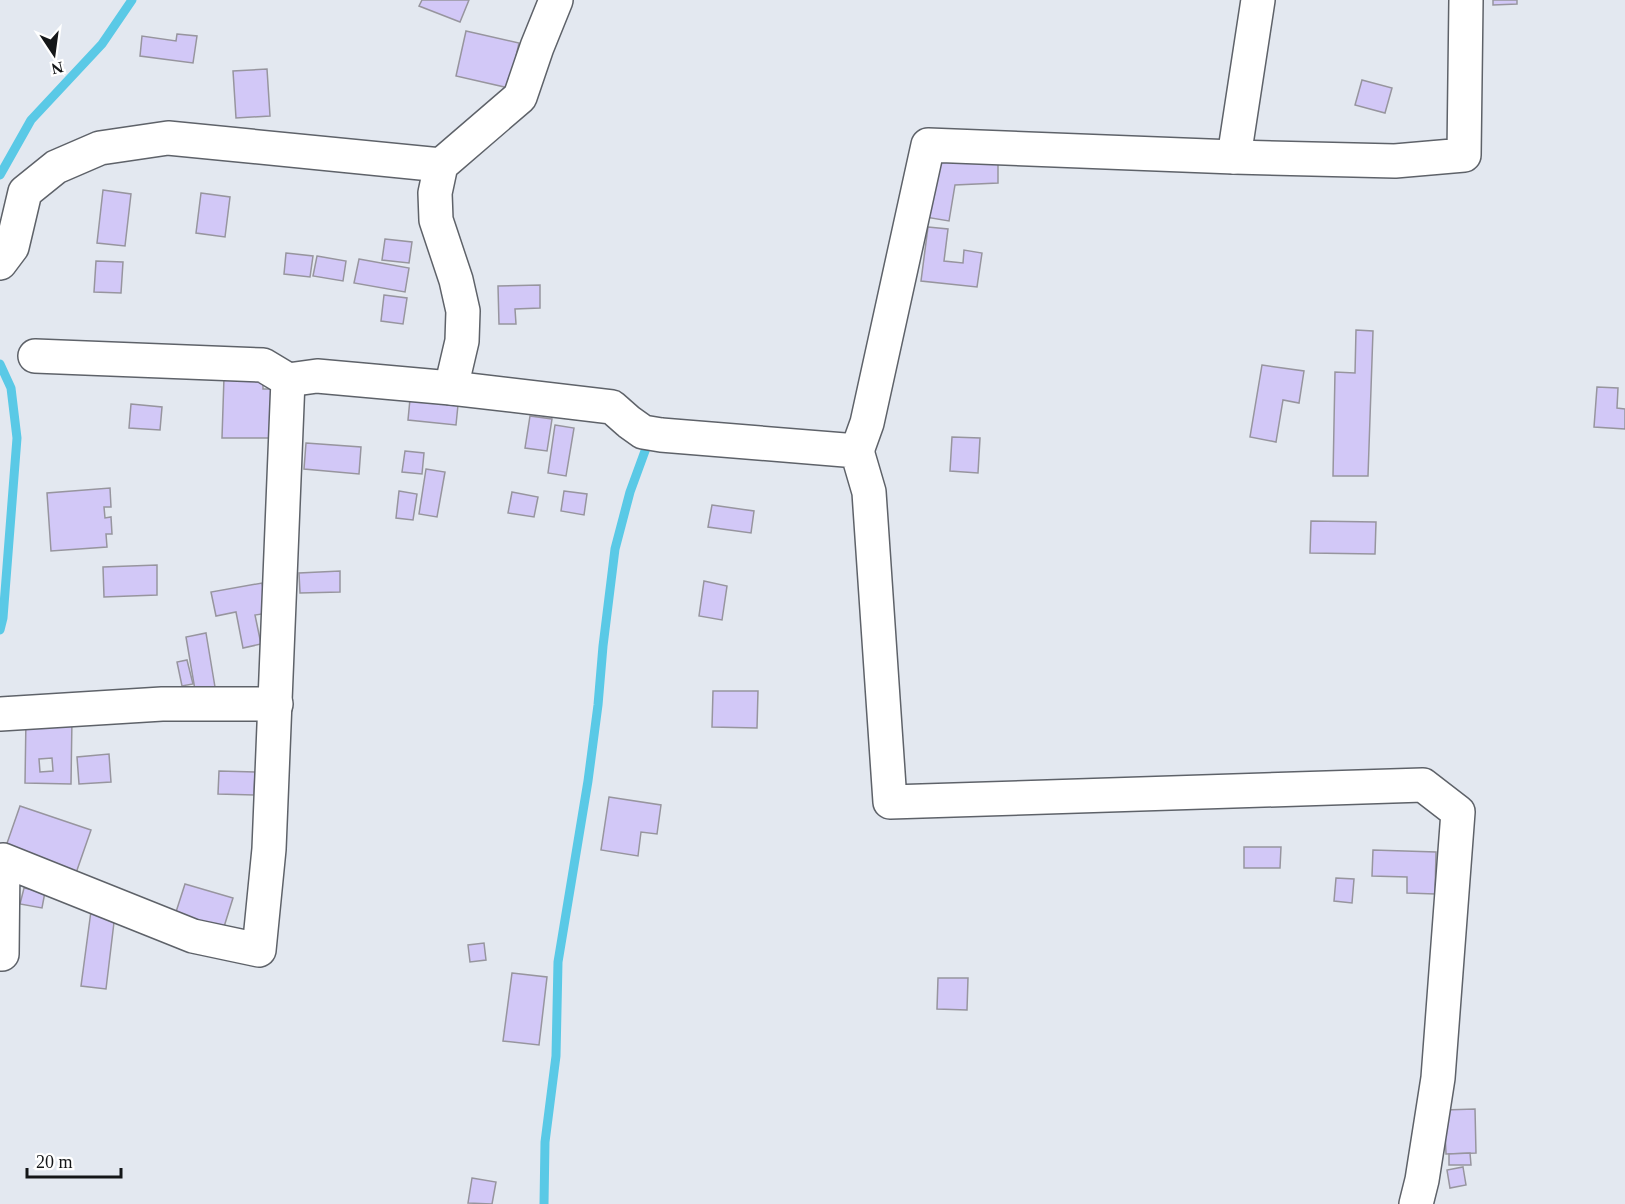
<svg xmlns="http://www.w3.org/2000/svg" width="1625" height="1204" font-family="'Times New Roman',serif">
  <rect width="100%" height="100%" fill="#e3e8f0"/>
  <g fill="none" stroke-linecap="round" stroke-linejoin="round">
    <g stroke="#5ac9e6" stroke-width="9">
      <path d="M 0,175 L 31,120 L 102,44 L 132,0"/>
      <path d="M 0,364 L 11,388 L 17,438 L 3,618 L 0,630"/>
      <path d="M 544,1204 L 545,1142 L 556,1056 L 558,962 L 588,781 L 598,705 L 603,646 L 615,549 L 630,492 L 649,440"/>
    </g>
  </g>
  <g fill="#d2c8f7" stroke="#97959e" stroke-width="1.5" fill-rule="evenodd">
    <path d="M 422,0 L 469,0 L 460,22 L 419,6 Z"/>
    <path d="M 1493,0 L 1517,0 L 1517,4 L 1493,5 Z"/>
    <path d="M 466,31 L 519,43 L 509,88 L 456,76 Z"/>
    <path d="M 177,34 L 197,36 L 193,63 L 140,56 L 142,36 L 176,41 Z"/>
    <path d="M 267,69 L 270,116 L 236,118 L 233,71 Z"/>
    <path d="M 1362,80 L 1392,88 L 1385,113 L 1355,105 Z"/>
    <path d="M 998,159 L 998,183 L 955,185 L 949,221 L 925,217 L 936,161 Z"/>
    <path d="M 103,190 L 131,194 L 125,246 L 97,243 Z"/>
    <path d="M 201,193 L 230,197 L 225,237 L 196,233 Z"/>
    <path d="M 928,227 L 948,229 L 944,261 L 963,263 L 964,250 L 982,253 L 977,287 L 921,281 Z"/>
    <path d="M 385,239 L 412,242 L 409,263 L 382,260 Z"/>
    <path d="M 286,253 L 313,256 L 310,277 L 284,274 Z"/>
    <path d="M 317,256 L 346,261 L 343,281 L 313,276 Z"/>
    <path d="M 359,259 L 409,268 L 405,292 L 354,283 Z"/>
    <path d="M 96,261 L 123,262 L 121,293 L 94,292 Z"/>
    <path d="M 540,285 L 540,308 L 515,309 L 516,324 L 499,324 L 498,286 Z"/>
    <path d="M 384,295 L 407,298 L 403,324 L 381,321 Z"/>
    <path d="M 1356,330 L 1373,331 L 1368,476 L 1333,476 L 1335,372 L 1355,373 Z"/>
    <path d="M 1262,365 L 1304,371 L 1299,403 L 1283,400 L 1276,442 L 1250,437 Z"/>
    <path d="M 224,377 L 263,377 L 263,389 L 272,389 L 271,438 L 222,438 Z"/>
    <path d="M 1597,387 L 1618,388 L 1617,408 L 1625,409 L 1625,429 L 1594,427 Z"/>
    <path d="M 410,399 L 458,405 L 456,425 L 408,420 Z"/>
    <path d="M 131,404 L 162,407 L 160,430 L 129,428 Z"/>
    <path d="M 530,416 L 552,419 L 547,451 L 525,448 Z"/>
    <path d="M 555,425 L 574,428 L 566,476 L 548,473 Z"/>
    <path d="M 952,437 L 980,438 L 978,473 L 950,471 Z"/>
    <path d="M 306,443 L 361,447 L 359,474 L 304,469 Z"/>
    <path d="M 405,451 L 424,453 L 422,474 L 402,472 Z"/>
    <path d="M 426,469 L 445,472 L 437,517 L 419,514 Z"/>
    <path d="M 110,488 L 111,507 L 104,507 L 105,518 L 111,517 L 112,534 L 106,534 L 107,547 L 51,551 L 47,493 Z"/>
    <path d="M 399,491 L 417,494 L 413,520 L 396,518 Z"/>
    <path d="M 564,491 L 587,494 L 584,515 L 561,511 Z"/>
    <path d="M 512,492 L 538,497 L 534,517 L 508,513 Z"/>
    <path d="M 712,505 L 754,511 L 751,533 L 708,527 Z"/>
    <path d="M 1311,521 L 1376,522 L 1375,554 L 1310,553 Z"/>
    <path d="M 157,565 L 157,595 L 104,597 L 103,567 Z"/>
    <path d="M 340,571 L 340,592 L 300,593 L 299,573 Z"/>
    <path d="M 704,581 L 727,586 L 722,620 L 699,616 Z"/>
    <path d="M 262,583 L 268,613 L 255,615 L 261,644 L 243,648 L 236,612 L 216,616 L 211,592 Z"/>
    <path d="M 206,633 L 215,687 L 195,690 L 186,637 Z"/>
    <path d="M 187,660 L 193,684 L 182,686 L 177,662 Z"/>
    <path d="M 713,691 L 758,691 L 757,728 L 712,727 Z"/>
    <path d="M 26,718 L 72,718 L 71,784 L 25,783 ZM 52,758 L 53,771 L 40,772 L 39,759 Z"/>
    <path d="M 109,754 L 111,782 L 79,784 L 77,757 Z"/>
    <path d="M 219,771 L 255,772 L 254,795 L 218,794 Z"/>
    <path d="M 609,797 L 661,805 L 657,834 L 641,832 L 638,856 L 601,850 Z"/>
    <path d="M 20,806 L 91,830 L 76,873 L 5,849 Z"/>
    <path d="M 1244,847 L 1281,847 L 1280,868 L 1244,868 Z"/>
    <path d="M 1373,850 L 1436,852 L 1435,894 L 1407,893 L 1407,877 L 1372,876 Z"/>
    <path d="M 1336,878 L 1354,879 L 1352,903 L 1334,901 Z"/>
    <path d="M 185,884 L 233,898 L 223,930 L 175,915 Z"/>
    <path d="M 24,888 L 45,892 L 42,908 L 20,904 Z"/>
    <path d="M 91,911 L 115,914 L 106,989 L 81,986 Z"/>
    <path d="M 484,943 L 486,960 L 470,962 L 468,945 Z"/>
    <path d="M 512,973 L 547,977 L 539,1045 L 503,1041 Z"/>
    <path d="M 938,978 L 968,978 L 967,1010 L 937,1009 Z"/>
    <path d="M 1475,1109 L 1476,1153 L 1446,1154 L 1444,1110 Z"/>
    <path d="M 1470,1153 L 1471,1165 L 1449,1165 L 1449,1154 Z"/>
    <path d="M 1463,1167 L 1466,1185 L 1450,1188 L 1447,1170 Z"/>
    <path d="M 472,1178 L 496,1182 L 492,1204 L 468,1203 Z"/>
  </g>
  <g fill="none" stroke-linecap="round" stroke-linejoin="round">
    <defs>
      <g id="street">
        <path d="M 1234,157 L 1258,0"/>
        <path d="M 0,263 L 12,247 L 25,192 L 56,167 L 100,148 L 168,138 L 441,165"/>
        <path d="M 288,380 L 317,376 L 451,388 L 612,407 L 629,422 L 643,432 L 661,435 L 857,451 L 869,492 L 890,802 L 1423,785 L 1458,812 L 1438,1078 L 1422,1180 L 1416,1204"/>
        <path d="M 451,388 L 462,341 L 463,311 L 456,280 L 436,220 L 435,193 L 441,165 L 520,97 L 537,47 L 556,0"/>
        <path d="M 857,451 L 867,423 L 928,145 L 1234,157 L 1395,161 L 1464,155 L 1466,0"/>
        <path d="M 0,714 L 162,704 L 276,704"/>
        <path d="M 2,954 L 3,860 L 193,936 L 259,950 L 269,849 L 288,380 L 263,365 L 35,356"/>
      </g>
    </defs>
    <use href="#street" stroke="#5e6269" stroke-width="36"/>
    <use href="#street" stroke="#fff" stroke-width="33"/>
  </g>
  <g transform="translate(54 54) rotate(167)" stroke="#ffffff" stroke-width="4.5" paint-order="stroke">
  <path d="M0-4.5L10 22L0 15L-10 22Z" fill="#141618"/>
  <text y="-9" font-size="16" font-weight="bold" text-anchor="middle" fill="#141618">N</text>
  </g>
  <path d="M27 1168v9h94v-9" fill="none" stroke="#141618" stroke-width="3"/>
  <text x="36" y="1168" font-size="18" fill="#141618" stroke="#ffffff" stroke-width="4.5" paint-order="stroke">20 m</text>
</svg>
